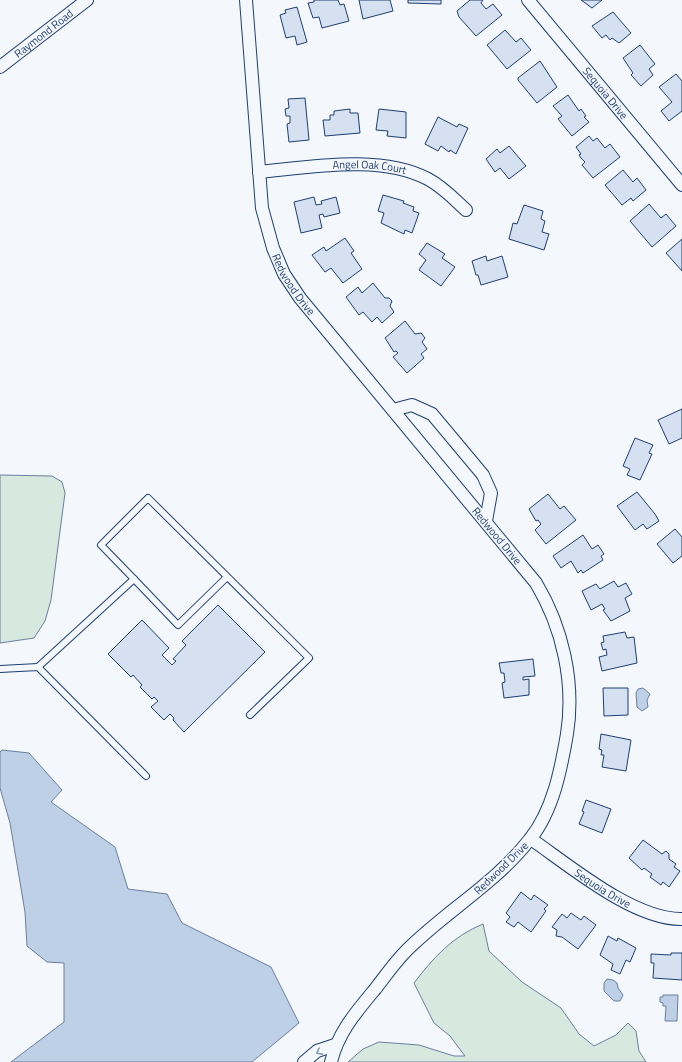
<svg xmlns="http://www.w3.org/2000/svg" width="682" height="1062" font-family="'Titillium Web',sans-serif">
  <rect width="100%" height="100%" fill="#f4f7fb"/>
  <g fill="#d7e8df" stroke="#687fa3">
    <path d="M 0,475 L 52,476 L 62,482 L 65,493 L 51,600 L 45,621 L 34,638 L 0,643 Z"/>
    <path d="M 483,924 L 489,951 L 522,982 L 561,1008 L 579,1034 L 594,1046 L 616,1035 L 628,1023 L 636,1031 L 639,1051 L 646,1062 L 348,1062 L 363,1049 L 379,1042 L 419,1045 L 454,1056 L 465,1056 L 450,1036 L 434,1023 L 414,983 C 433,958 453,936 483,924 Z"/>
  </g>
  <g fill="#bed0e5" stroke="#687fa3">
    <path d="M 643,688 L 650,694 L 647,700 L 648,707 L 642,711 L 637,707 L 636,693 L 638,689 Z"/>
    <path d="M 2,750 L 29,753 L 62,790 L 51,802 L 115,847 L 128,889 L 167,894 L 182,923 L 271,967 L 299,1023 L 252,1062 L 11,1062 L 64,1022 L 64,963 L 47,962 L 27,946 L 25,912 L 10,823 L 0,788 L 0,752 Z"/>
    <path d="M 607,979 L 613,980 L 617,983 L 618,988 L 623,995 L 620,1001 L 614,1001 L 604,991 L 604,983 Z"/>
    <path d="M 663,995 L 678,995 L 677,1021 L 665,1021 L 666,1006 L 663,1006 L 663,1003 L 660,1002 L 660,997 L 663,997 Z"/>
  </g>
  <g fill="#d5e0f0" stroke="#1d3f73">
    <path d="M 314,0 L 338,0 L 340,5 L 344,4 L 349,21 L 322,28 L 319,17 L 313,18 L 308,3 L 314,2 Z"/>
    <path d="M 359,0 L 390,0 L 393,11 L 363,19 Z"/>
    <path d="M 408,0 L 441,0 L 441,4 L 408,3 Z"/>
    <path d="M 470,0 L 483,0 L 481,3 L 486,9 L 493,4 L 502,15 L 476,36 L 459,17 L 457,11 Z"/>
    <path d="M 581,0 L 602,0 L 592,8 Z"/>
    <path d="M 297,7 L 307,42 L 297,45 L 295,36 L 286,38 L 280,15 L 286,13 L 285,10 Z"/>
    <path d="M 613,12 L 631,33 L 619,43 L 612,38 L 610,40 L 606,35 L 602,38 L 592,26 Z"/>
    <path d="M 505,30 L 516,42 L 521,38 L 531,50 L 507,69 L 487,45 Z"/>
    <path d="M 640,45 L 655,64 L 649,69 L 653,75 L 641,86 L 631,75 L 633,73 L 623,58 Z"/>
    <path d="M 540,61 L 557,87 L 537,103 L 518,80 L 518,78 Z"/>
    <path d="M 676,74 L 682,81 L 682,111 L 669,121 L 661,111 L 672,102 L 659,87 Z"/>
    <path d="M 568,95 L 579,111 L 581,109 L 586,116 L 584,117 L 589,122 L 572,136 L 558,119 L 562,116 L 553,106 Z"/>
    <path d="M 305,98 L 309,140 L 289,142 L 287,124 L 290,123 L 290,116 L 286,116 L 285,109 L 289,108 L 288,99 Z"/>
    <path d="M 350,109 L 350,113 L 358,113 L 360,133 L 325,136 L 323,120 L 330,120 L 330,115 L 334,115 L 334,111 Z"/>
    <path d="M 379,109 L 406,112 L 406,138 L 387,136 L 388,131 L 376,130 Z"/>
    <path d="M 438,117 L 457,127 L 459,124 L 468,128 L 456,154 L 450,150 L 449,152 L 441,146 L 438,151 L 425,144 Z"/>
    <path d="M 589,136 L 593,141 L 597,138 L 605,148 L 610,144 L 620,157 L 593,178 L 582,165 L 585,162 L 581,158 L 579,155 L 581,154 L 576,147 Z"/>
    <path d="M 509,146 L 526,166 L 509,179 L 500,168 L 495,172 L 486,159 L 497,149 L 500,153 Z"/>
    <path d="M 623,170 L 633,182 L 637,178 L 646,190 L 633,201 L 631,198 L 622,205 L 605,185 Z"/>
    <path d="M 383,195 L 404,201 L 403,203 L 414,207 L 413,211 L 419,213 L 412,233 L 405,230 L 404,234 L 381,223 L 384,213 L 378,211 Z"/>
    <path d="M 314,197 L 316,205 L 322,204 L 321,201 L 336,197 L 340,213 L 324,217 L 323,214 L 319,215 L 322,228 L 301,233 L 294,202 Z"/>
    <path d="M 649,204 L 661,218 L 666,214 L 676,226 L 652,247 L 630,221 Z"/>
    <path d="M 524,205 L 543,211 L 541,219 L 545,221 L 542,232 L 549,234 L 544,250 L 509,239 L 513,223 L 517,224 Z"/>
    <path d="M 345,238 L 354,251 L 351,253 L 362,269 L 343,283 L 331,268 L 325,272 L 312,255 L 324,247 L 326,251 Z"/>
    <path d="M 682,239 L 682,271 L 666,253 Z"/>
    <path d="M 427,243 L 445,254 L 442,258 L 455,267 L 441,286 L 419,270 L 426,260 L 419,254 Z"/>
    <path d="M 486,256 L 487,261 L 502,256 L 508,277 L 481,285 L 478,275 L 476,275 L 472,261 Z"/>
    <path d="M 373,283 L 385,298 L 389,298 L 392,301 L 390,306 L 394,312 L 382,323 L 377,317 L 372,322 L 363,312 L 359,315 L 346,297 L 358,287 L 362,293 Z"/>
    <path d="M 405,321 L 415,334 L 421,333 L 425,338 L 422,342 L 427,349 L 421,354 L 424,358 L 407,373 L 393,357 L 398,353 L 396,351 L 394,352 L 385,338 Z"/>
    <path d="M 682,409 L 682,438 L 669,444 L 658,420 Z"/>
    <path d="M 635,438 L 653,445 L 649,453 L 652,454 L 640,480 L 627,475 L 630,469 L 623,466 Z"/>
    <path d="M 637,492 L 655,514 L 659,521 L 647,529 L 643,524 L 635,530 L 617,506 Z"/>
    <path d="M 548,494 L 560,509 L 564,506 L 576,520 L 546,544 L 535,530 L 541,524 L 538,520 L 536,521 L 529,509 Z"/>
    <path d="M 675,529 L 682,537 L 682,556 L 673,563 L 657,544 Z"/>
    <path d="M 583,535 L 592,549 L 598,545 L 604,554 L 601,556 L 603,560 L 583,573 L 581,570 L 578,573 L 571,561 L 561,568 L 553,556 Z"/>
    <path d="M 614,581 L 618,587 L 626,583 L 632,594 L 625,598 L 630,611 L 611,621 L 603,610 L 605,609 L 602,604 L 591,610 L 582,591 L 596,584 L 600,589 Z"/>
    <path d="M 218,605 L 265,652 L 184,732 L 173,720 L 174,718 L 170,714 L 164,720 L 151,707 L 158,701 L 154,697 L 152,699 L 140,687 L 142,685 L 133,675 L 131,677 L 108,654 L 142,620 L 169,648 L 162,655 L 172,665 L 176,661 L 173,659 L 186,645 L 182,641 Z"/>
    <path d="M 625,632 L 627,638 L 634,637 L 637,663 L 602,671 L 599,657 L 607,655 L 606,649 L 603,650 L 601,643 L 604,642 L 603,636 Z"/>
    <path d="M 533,659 L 535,676 L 523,677 L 523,680 L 529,679 L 529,695 L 504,698 L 502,683 L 505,682 L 504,673 L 501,673 L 499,663 Z"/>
    <path d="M 603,688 L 628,688 L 628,715 L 604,716 Z"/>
    <path d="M 601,734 L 631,740 L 626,771 L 602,767 L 604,755 L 601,755 L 602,750 L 599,749 Z"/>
    <path d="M 586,800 L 611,809 L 602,833 L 579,824 L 584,812 L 582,811 Z"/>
    <path d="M 643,840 L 662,854 L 666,851 L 669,854 L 669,859 L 676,864 L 674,867 L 680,871 L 669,887 L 663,882 L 661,885 L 650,877 L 652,874 L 644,868 L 642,870 L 629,858 Z"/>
    <path d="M 521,892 L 531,900 L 534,895 L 548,905 L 544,909 L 546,911 L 531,932 L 518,922 L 514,927 L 506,922 L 510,917 L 506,913 Z"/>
    <path d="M 571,913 L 581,920 L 584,916 L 596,925 L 578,949 L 562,937 L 556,936 L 557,930 L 552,927 L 562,914 L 567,918 Z"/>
    <path d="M 608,936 L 617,941 L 618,938 L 636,948 L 630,962 L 626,960 L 620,974 L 611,970 L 613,964 L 600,955 Z"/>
    <path d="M 671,953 L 682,953 L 682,980 L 653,978 L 654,963 L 651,963 L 651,954 L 671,955 Z"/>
  </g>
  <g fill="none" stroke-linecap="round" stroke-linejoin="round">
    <defs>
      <g id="lane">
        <path d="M 134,579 L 178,625 L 227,577"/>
        <path d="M 38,667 L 134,579 L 101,545 L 148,498 L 309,658 L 250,715"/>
        <path d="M 0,669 L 38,667 L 146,776"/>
      </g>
      <g id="street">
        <path id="s1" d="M 246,0 L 262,208 L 273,248 L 284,274 L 300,298 L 536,583 C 563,628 575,683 567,734 C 561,769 553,811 530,839 C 496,883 446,911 407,950 C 395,962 386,975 376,988 C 357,1011 338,1032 331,1062"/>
        <path id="s2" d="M 528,0 L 682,185"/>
        <path id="s3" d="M 0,67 L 87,0"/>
        <path id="s4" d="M 259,172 C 311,167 381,154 428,179 C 443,187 454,199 466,210"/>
        <path d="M 393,410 L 412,405 L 432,414 L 483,475 L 491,493 L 486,521"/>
        <path id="s5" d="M 531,839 C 570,866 634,920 682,919"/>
        <path d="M 304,1062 L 317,1051 L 335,1045"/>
      </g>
    </defs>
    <use href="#lane" stroke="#1d3f73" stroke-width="8"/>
    <use href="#street" stroke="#1d3f73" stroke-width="14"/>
    <use href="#lane" stroke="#f4f7fb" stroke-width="6"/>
    <use href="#street" stroke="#f4f7fb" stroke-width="12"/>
  </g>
  <defs><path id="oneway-chevron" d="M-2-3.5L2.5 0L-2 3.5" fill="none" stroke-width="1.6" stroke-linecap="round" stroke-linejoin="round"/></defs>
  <use stroke="#889bb7" href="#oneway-chevron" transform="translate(319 1052) rotate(152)"/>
  <g text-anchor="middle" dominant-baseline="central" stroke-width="3" stroke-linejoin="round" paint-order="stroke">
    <g font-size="11" fill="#1d3f73" stroke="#f4f7fb">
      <text stroke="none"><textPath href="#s3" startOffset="55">Raymond Road</textPath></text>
      <text stroke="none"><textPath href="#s2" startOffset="121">Sequoia Drive</textPath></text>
      <text stroke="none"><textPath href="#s4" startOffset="111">Angel Oak Court</textPath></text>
      <text stroke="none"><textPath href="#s1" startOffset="292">Redwood Drive</textPath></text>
      <text stroke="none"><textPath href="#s1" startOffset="616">Redwood Drive</textPath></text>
      <text transform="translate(501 868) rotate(-44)">Redwood Drive</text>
      <text stroke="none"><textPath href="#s5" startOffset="87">Sequoia Drive</textPath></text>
    </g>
  </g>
</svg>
